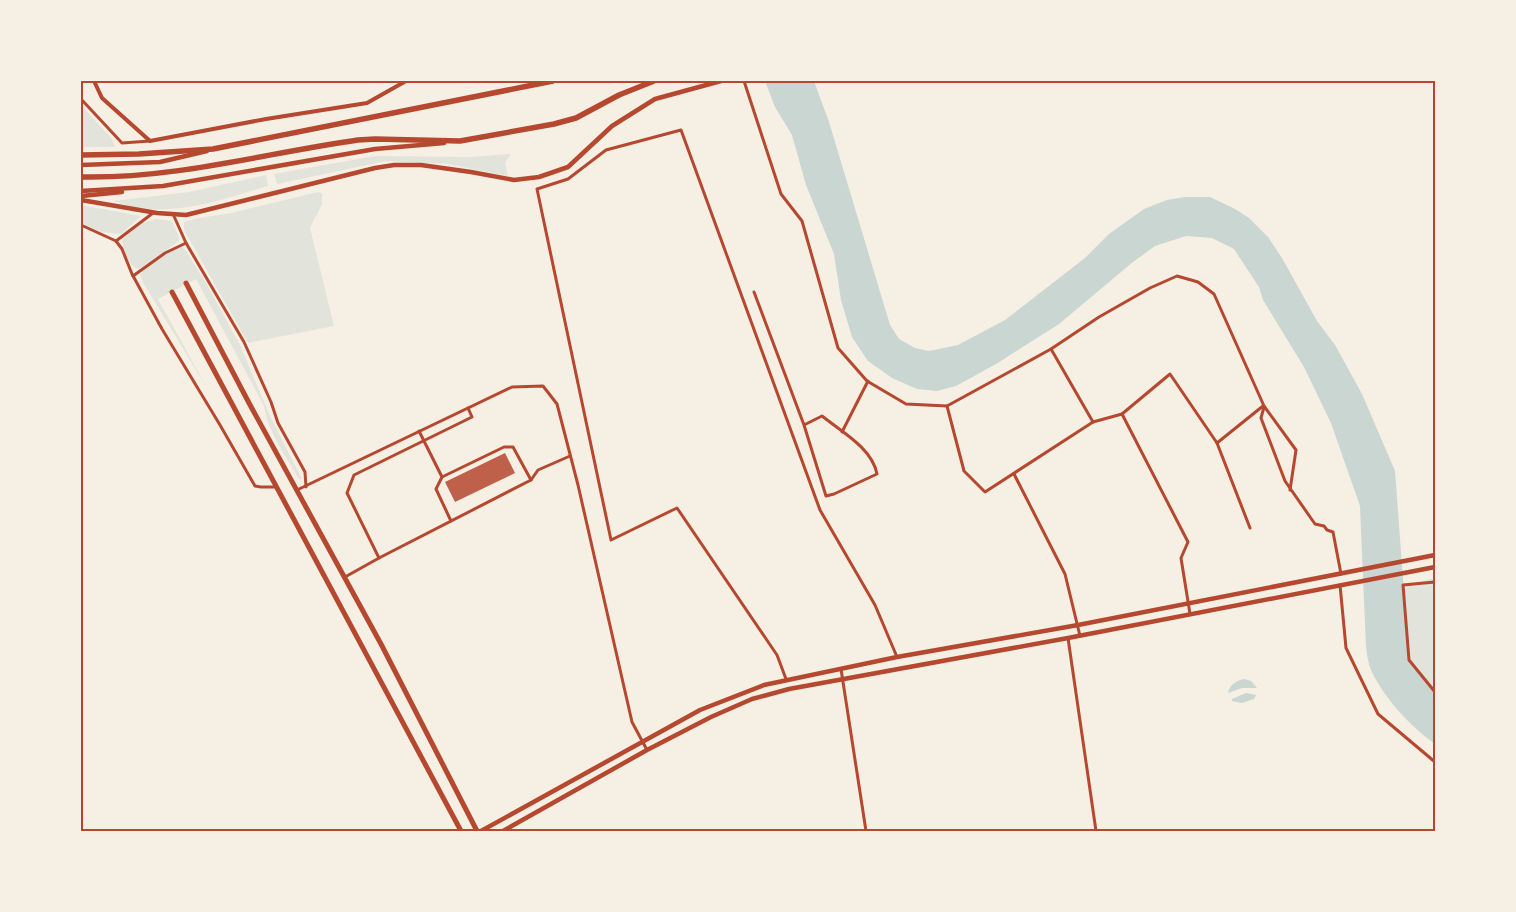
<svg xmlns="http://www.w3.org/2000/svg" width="1516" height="912" font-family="Mulish,sans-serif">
  <rect width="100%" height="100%" fill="#f6efe4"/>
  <g fill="#e2e4dc">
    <path d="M 81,105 L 112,139 L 115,147 L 81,147 Z"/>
    <path d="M 511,154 L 505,163 L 508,176 L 448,164 L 386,161 L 277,184 L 274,174 L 375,156 L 469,157 Z"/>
    <path d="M 266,175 L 268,186 C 217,201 167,221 113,201 L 189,192 Z"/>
    <path d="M 318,192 L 322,193 L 322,204 L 310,228 L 334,326 L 248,343 L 184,230 L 184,222 L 199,218 L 231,213 Z"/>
    <path d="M 81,205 L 141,216 L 121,234 L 101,232 L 81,223 Z"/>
    <path d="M 156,219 L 172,221 L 179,237 L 179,241 L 139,269 C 129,267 123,250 122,240 L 140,224 Z"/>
    <path d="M 180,247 L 183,248 L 186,251 L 206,283 L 240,345 L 270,416 L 302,479 L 299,479 C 286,456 268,432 264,406 L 196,279 L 158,299 L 207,388 L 142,281 L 140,274 C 151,262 166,254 180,247 Z"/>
    <path d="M 1435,578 L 1435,692 L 1409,660 L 1403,585 Z"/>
  </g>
  <g fill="#c9d6d2">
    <path d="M 765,81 L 814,81 L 829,122 L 890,325 L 899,339 L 915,348 L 929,351 L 958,345 L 1005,320 L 1085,258 L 1109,234 L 1144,209 L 1167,200 L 1185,197 L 1210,197 L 1235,209 L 1249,218 L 1268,237 L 1282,258 L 1317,321 L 1335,345 L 1362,394 L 1395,471 L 1409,660 L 1435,692 L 1435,744 C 1410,726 1384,698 1371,670 C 1368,663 1367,654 1366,647 L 1360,506 L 1331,423 L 1304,367 L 1263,300 L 1259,287 L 1234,249 L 1212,238 L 1186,236 L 1155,246 L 1133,262 L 1059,324 L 996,364 L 956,386 L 937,391 L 917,389 L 892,378 L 868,361 L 852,337 L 841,300 L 834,254 L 806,185 L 792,135 L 775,107 Z"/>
    <path d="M 1244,679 L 1251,681 L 1257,688 L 1242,688 L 1228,693 C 1230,684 1236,681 1244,679 Z"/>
    <path d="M 1246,693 L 1256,695 L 1254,699 L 1242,703 L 1232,701 L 1232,699 Z"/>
  </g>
  <path fill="#bf614a" d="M 505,453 L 515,473 L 455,502 L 445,482 Z"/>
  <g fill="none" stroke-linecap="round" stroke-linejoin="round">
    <g stroke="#b5482f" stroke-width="3">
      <path d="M 744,81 L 781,194 L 802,221 L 838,348 L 867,381 L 906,404 L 947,406 L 1051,349 L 1099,317 L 1150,288 L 1177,276 L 1198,282 L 1214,294 L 1264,406 L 1296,450 L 1290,490"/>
      <path d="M 81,99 L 122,143 L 150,141"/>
      <path d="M 173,214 L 186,243 L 244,342 L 271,402 L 278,423 L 305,472 L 306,487"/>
      <path d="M 81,225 L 116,241 L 122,249 L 132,274 L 162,329 L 220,425 L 255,486 L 261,487 L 277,487"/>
      <path d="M 116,241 L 153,213"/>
      <path d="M 133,276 L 165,253 L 186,243"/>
      <path d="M 754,292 L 804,425 L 822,416 C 842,432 872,448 877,474 L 834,494 L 826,496 L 804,425"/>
      <path d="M 1051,349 L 1093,422"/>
      <path d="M 947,406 L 964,471 L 985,492 L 1093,422 L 1122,414 L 1170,374 L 1217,443 L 1250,528"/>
      <path d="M 1264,407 L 1261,418 L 1285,481 L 1315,524 L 1324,526 L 1327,530 L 1333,532 L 1341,574"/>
      <path d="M 1122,414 L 1188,542 L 1181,558 L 1190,614"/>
      <path d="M 419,431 L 442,477 L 436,489 L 451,521"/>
      <path d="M 842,432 L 868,381"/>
      <path d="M 1217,443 L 1263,406"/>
      <path d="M 1014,474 L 1065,574 L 1080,636"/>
      <path d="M 442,477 L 504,447 L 513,447 L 531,480"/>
      <path d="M 297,490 L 512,387 L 543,386 L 557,404 L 578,485 L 632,722 L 647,750"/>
      <path d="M 379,558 L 347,493 L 354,475 L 472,417 L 468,408"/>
      <path d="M 345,577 L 379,558 L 531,480 L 538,470 L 570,456"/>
      <path d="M 1435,582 L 1403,585 L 1409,660 L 1435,692"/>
      <path d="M 1340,585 L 1346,648 L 1378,714 L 1435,762"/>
      <path d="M 1068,638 L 1096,831"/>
      <path d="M 841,669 L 866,831"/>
      <path d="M 786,679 L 777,655 L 677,508 L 611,540 L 537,189 L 568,179 L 606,150 L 681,130 L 820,510 L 875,605 L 897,657"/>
    </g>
    <path stroke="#b5482f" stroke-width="4" d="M 94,81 L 102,98 L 150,141 L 266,119 L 367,103 L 406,81"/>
    <g stroke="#b5482f" stroke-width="4.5">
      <path d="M 81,165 L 160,162 L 207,151"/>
      <path d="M 81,191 L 163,186 L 375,149 L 444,143"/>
      <path d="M 81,196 L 122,192"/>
      <path d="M 81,200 L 157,213 L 186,215 L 375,168 L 394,165 L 421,165 L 471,172 L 514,180 L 539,177 L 568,167 L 612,126 L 655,99 L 721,81"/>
      <path d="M 481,831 L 700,710 L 764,685 L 897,657 L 1078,625 L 1435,555"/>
      <path d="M 503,831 L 647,750 L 711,717 L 752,699 L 789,689 L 1068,638 L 1435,567"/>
    </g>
    <g stroke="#b5482f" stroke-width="5">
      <path d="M 186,283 L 249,403 L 381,644 L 477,831"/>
      <path d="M 172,292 L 461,831"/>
    </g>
    <g stroke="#b5482f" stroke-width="5.5">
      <path d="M 81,155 L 139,154 L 213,149 L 553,81"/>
      <path d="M 81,177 C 175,179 266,153 358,140 L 375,139 L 460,141 L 554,124 L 576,118 L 619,95 L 654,81"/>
    </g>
  </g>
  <rect width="1516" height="912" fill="none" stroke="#f6efe4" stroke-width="165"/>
  <rect x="82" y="82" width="1352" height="748" fill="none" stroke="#b5482f" stroke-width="2"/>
</svg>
